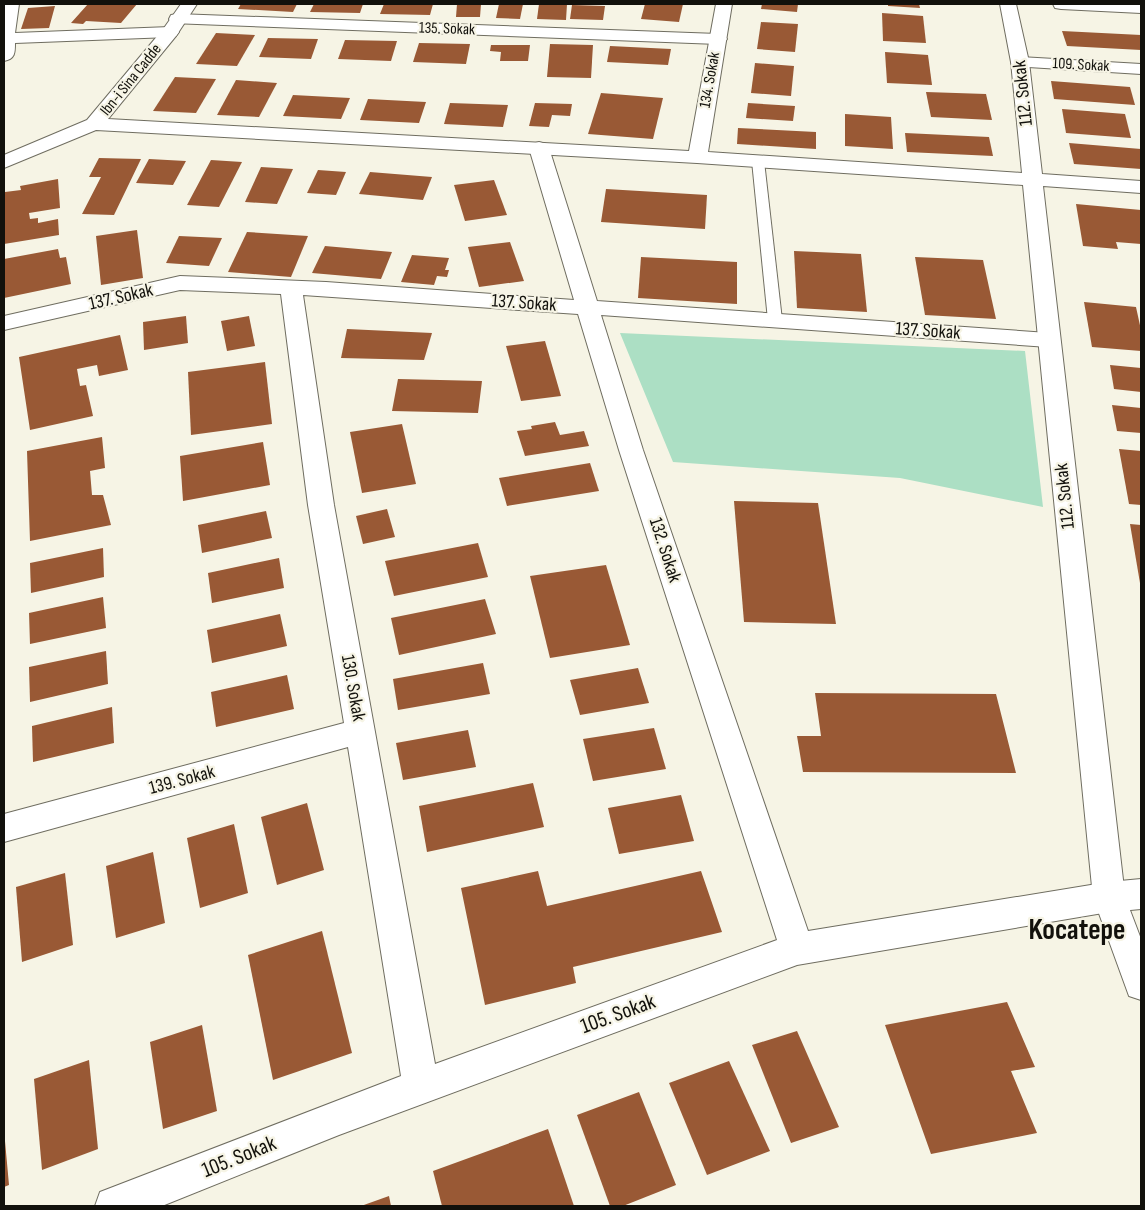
<svg xmlns="http://www.w3.org/2000/svg" width="1145" height="1210" font-family="'Sofia Sans Condensed',sans-serif">
  <rect width="100%" height="100%" fill="#f6f4e5"/>
  <path fill="#acdfc4" d="M 620,333 L 1025,351 L 1043,507 L 900,478 L 673,462 Z"/>
  <g fill="#995935">
    <path d="M 88,4 L 137,4 L 121,23 L 86,21 L 83,24 L 71,23 Z"/>
    <path d="M 241,4 L 297,4 L 293,12 L 238,9 Z"/>
    <path d="M 314,4 L 363,4 L 360,13 L 310,12 Z"/>
    <path d="M 384,4 L 433,4 L 430,15 L 380,14 Z"/>
    <path d="M 457,4 L 481,4 L 480,17 L 456,17 Z"/>
    <path d="M 499,4 L 523,4 L 520,19 L 496,18 Z"/>
    <path d="M 539,4 L 567,4 L 566,20 L 537,19 Z"/>
    <path d="M 645,4 L 683,4 L 679,22 L 641,19 Z"/>
    <path d="M 762,4 L 798,4 L 797,12 L 761,9 Z"/>
    <path d="M 888,4 L 919,4 L 920,8 L 888,6 Z"/>
    <path d="M 572,5 L 605,6 L 603,20 L 570,19 Z"/>
    <path d="M 55,6 L 49,28 L 21,29 L 28,8 Z"/>
    <path d="M 882,13 L 923,16 L 926,43 L 883,41 Z"/>
    <path d="M 761,22 L 798,24 L 795,52 L 757,49 Z"/>
    <path d="M 1062,31 L 1141,35 L 1141,50 L 1067,46 Z"/>
    <path d="M 216,33 L 255,35 L 237,66 L 196,64 Z"/>
    <path d="M 268,38 L 318,39 L 311,59 L 259,57 Z"/>
    <path d="M 345,40 L 397,41 L 391,61 L 338,59 Z"/>
    <path d="M 419,43 L 470,44 L 466,64 L 413,62 Z"/>
    <path d="M 550,44 L 593,45 L 591,78 L 547,77 Z"/>
    <path d="M 491,45 L 530,45 L 528,61 L 500,61 L 501,52 L 490,51 Z"/>
    <path d="M 610,46 L 671,49 L 668,65 L 607,62 Z"/>
    <path d="M 885,52 L 928,55 L 932,85 L 887,83 Z"/>
    <path d="M 755,63 L 794,66 L 791,96 L 751,93 Z"/>
    <path d="M 175,77 L 216,79 L 196,113 L 153,111 Z"/>
    <path d="M 236,80 L 277,83 L 259,117 L 217,115 Z"/>
    <path d="M 1051,81 L 1130,87 L 1135,105 L 1054,99 Z"/>
    <path d="M 926,92 L 986,94 L 992,120 L 931,117 Z"/>
    <path d="M 601,93 L 663,98 L 653,139 L 588,134 Z"/>
    <path d="M 293,95 L 350,98 L 341,119 L 283,116 Z"/>
    <path d="M 368,99 L 426,102 L 419,123 L 360,120 Z"/>
    <path d="M 450,103 L 508,105 L 503,127 L 444,124 Z"/>
    <path d="M 535,103 L 572,104 L 570,116 L 552,115 L 549,127 L 529,126 Z"/>
    <path d="M 748,103 L 795,106 L 793,121 L 746,118 Z"/>
    <path d="M 1062,109 L 1125,114 L 1131,138 L 1066,133 Z"/>
    <path d="M 845,114 L 891,117 L 893,149 L 845,146 Z"/>
    <path d="M 738,128 L 816,132 L 816,149 L 737,144 Z"/>
    <path d="M 905,133 L 989,137 L 993,156 L 907,152 Z"/>
    <path d="M 1069,143 L 1141,149 L 1141,169 L 1074,164 Z"/>
    <path d="M 99,158 L 141,159 L 114,215 L 82,214 L 101,177 L 89,177 Z"/>
    <path d="M 149,159 L 186,161 L 173,185 L 136,183 Z"/>
    <path d="M 211,160 L 242,162 L 219,207 L 187,205 Z"/>
    <path d="M 261,167 L 293,169 L 277,204 L 245,202 Z"/>
    <path d="M 318,170 L 346,172 L 336,195 L 307,193 Z"/>
    <path d="M 370,172 L 432,177 L 423,200 L 359,194 Z"/>
    <path d="M 58,179 L 60,208 L 29,213 L 30,219 L 38,218 L 38,223 L 58,219 L 59,235 L 4,244 L 5,192 L 21,190 L 20,186 Z"/>
    <path d="M 494,180 L 507,215 L 465,221 L 454,185 Z"/>
    <path d="M 606,189 L 707,195 L 705,229 L 601,222 Z"/>
    <path d="M 1076,204 L 1141,210 L 1141,244 L 1116,242 L 1118,249 L 1083,246 Z"/>
    <path d="M 137,230 L 143,278 L 101,285 L 96,236 Z"/>
    <path d="M 247,232 L 308,236 L 291,277 L 228,272 Z"/>
    <path d="M 179,236 L 222,238 L 209,266 L 166,263 Z"/>
    <path d="M 510,242 L 524,281 L 479,287 L 468,247 Z"/>
    <path d="M 325,246 L 392,252 L 381,279 L 312,273 Z"/>
    <path d="M 58,249 L 60,258 L 66,257 L 71,284 L 4,298 L 4,259 Z"/>
    <path d="M 794,251 L 861,254 L 867,312 L 797,308 Z"/>
    <path d="M 412,255 L 449,258 L 445,270 L 449,270 L 447,277 L 437,276 L 434,285 L 401,282 Z"/>
    <path d="M 641,257 L 737,262 L 737,304 L 638,298 Z"/>
    <path d="M 915,257 L 983,260 L 996,319 L 925,315 Z"/>
    <path d="M 1084,302 L 1136,307 L 1141,330 L 1141,351 L 1092,347 Z"/>
    <path d="M 186,316 L 188,343 L 144,350 L 143,322 Z"/>
    <path d="M 249,316 L 255,346 L 227,351 L 221,321 Z"/>
    <path d="M 347,329 L 432,333 L 424,360 L 341,358 Z"/>
    <path d="M 120,335 L 128,370 L 99,376 L 97,365 L 77,369 L 80,386 L 86,385 L 93,416 L 30,430 L 19,357 Z"/>
    <path d="M 545,341 L 561,396 L 521,401 L 506,346 Z"/>
    <path d="M 265,362 L 272,424 L 191,435 L 188,372 Z"/>
    <path d="M 1110,365 L 1141,368 L 1141,392 L 1114,389 Z"/>
    <path d="M 398,379 L 482,381 L 478,413 L 392,411 Z"/>
    <path d="M 1112,405 L 1141,408 L 1141,433 L 1117,431 Z"/>
    <path d="M 555,422 L 560,435 L 584,431 L 589,446 L 525,456 L 517,431 L 532,429 L 531,426 Z"/>
    <path d="M 402,424 L 416,484 L 362,493 L 350,432 Z"/>
    <path d="M 102,437 L 105,468 L 90,471 L 92,495 L 103,495 L 111,525 L 30,541 L 27,451 Z"/>
    <path d="M 263,442 L 270,485 L 183,501 L 180,456 Z"/>
    <path d="M 1119,449 L 1141,451 L 1141,505 L 1129,504 Z"/>
    <path d="M 590,463 L 599,491 L 507,506 L 499,478 Z"/>
    <path d="M 734,501 L 818,503 L 836,624 L 744,622 Z"/>
    <path d="M 387,509 L 395,537 L 363,544 L 356,516 Z"/>
    <path d="M 266,511 L 272,538 L 202,553 L 198,525 Z"/>
    <path d="M 1130,524 L 1141,525 L 1141,583 L 1140,583 Z"/>
    <path d="M 478,543 L 488,577 L 394,596 L 385,561 Z"/>
    <path d="M 103,548 L 104,577 L 31,593 L 30,563 Z"/>
    <path d="M 279,558 L 284,588 L 212,603 L 208,573 Z"/>
    <path d="M 606,565 L 630,645 L 550,658 L 530,576 Z"/>
    <path d="M 103,597 L 106,628 L 30,644 L 29,613 Z"/>
    <path d="M 485,599 L 496,634 L 399,655 L 391,618 Z"/>
    <path d="M 280,614 L 287,646 L 212,663 L 207,630 Z"/>
    <path d="M 106,651 L 108,684 L 30,702 L 29,667 Z"/>
    <path d="M 483,663 L 490,694 L 398,710 L 393,679 Z"/>
    <path d="M 638,668 L 649,703 L 580,715 L 570,680 Z"/>
    <path d="M 287,675 L 294,709 L 216,727 L 211,692 Z"/>
    <path d="M 815,693 L 996,694 L 1016,773 L 803,772 L 797,736 L 821,736 Z"/>
    <path d="M 112,707 L 114,743 L 33,762 L 32,726 Z"/>
    <path d="M 654,728 L 666,769 L 593,781 L 583,739 Z"/>
    <path d="M 468,730 L 476,767 L 403,780 L 396,743 Z"/>
    <path d="M 533,783 L 544,827 L 427,852 L 419,806 Z"/>
    <path d="M 681,795 L 694,841 L 619,854 L 608,808 Z"/>
    <path d="M 307,803 L 324,870 L 277,885 L 261,817 Z"/>
    <path d="M 234,824 L 248,893 L 200,908 L 187,838 Z"/>
    <path d="M 153,852 L 165,923 L 116,938 L 106,866 Z"/>
    <path d="M 538,871 L 547,906 L 701,871 L 722,932 L 573,967 L 576,983 L 485,1005 L 461,888 Z"/>
    <path d="M 65,873 L 73,945 L 22,962 L 16,887 Z"/>
    <path d="M 322,931 L 352,1053 L 273,1080 L 248,955 Z"/>
    <path d="M 1007,1002 L 1035,1067 L 1011,1071 L 1037,1133 L 931,1154 L 885,1025 Z"/>
    <path d="M 202,1025 L 217,1111 L 163,1129 L 150,1042 Z"/>
    <path d="M 797,1031 L 839,1127 L 791,1143 L 752,1045 Z"/>
    <path d="M 89,1060 L 98,1149 L 42,1170 L 34,1079 Z"/>
    <path d="M 729,1061 L 770,1151 L 707,1175 L 669,1083 Z"/>
    <path d="M 639,1092 L 676,1185 L 623,1206 L 610,1206 L 577,1115 Z"/>
    <path d="M 548,1129 L 574,1206 L 442,1206 L 433,1171 Z"/>
    <path d="M 5,1141 L 9,1185 L 4,1187 L 4,1142 Z"/>
    <path d="M 389,1196 L 391,1206 L 361,1206 Z"/>
  </g>
  <g fill="none" stroke-linecap="round" stroke-linejoin="round">
    <defs>
      <path id="lane" d="M 758,157 L 764,161 L 782,320 L 780,323 L 770,323 L 768,320 L 752,161 Z"/>
      <g id="street">
        <path d="M 4,4 L 19,4 L 15,33 L 170,27 L 176,28 L 179,32 L 176,36 L 170,37 L 15,43 C 15,53 15,59 4,61 Z"/>
        <path d="M 1053,4 L 1141,4 L 1141,13 L 1061,9 L 1055,8 Z"/>
        <path d="M 177,14 L 718,34 L 724,35 L 727,39 L 724,43 L 718,44 L 171,23 L 169,19 L 171,15 Z"/>
        <path d="M 1020,57 L 1141,64 L 1141,74 L 1014,66 L 1011,62 L 1014,58 Z"/>
        <path d="M 539,142 L 546,144 L 549,148 L 597,301 L 1048,333 L 1056,335 L 1059,340 L 1056,345 L 1048,347 L 601,315 L 643,450 L 808,931 L 1109,882 L 1141,879 L 1141,909 L 1109,912 L 797,965 L 339,1135 L 162,1206 L 95,1206 L 100,1192 L 401,1076 L 348,747 L 4,842 L 4,814 L 344,723 L 308,505 L 281,294 L 180,290 L 4,330 L 4,316 L 180,276 L 326,282 L 574,300 L 529,148 L 532,144 ZM 303,295 L 578,314 L 619,450 L 777,940 L 435,1064 L 334,505 Z"/>
      </g>
      <path id="secondary" d="M 181,4 L 197,4 L 176,36 L 108,119 L 689,151 L 716,4 L 732,4 L 708,152 L 1022,173 L 1011,62 L 1000,4 L 1016,4 L 1029,62 L 1042,174 L 1141,181 L 1141,193 L 1043,186 L 1125,897 L 1141,939 L 1141,1000 L 1129,996 L 1093,897 L 1023,185 L 697,163 L 96,130 L 4,168 L 4,155 L 87,120 L 164,28 Z"/>
    </defs>
    <use href="#lane" stroke="#6f6d60" stroke-width="2"/>
    <use href="#street" stroke="#6f6d60" stroke-width="2"/>
    <use href="#secondary" stroke="#6f6d60" stroke-width="2"/>
    <use href="#lane" fill="#fff" fill-rule="evenodd"/>
    <use href="#street" fill="#fff" fill-rule="evenodd"/>
    <use href="#secondary" fill="#fff" fill-rule="evenodd"/>
  </g>
  <g text-anchor="middle" dominant-baseline="central" stroke-width="4.5" stroke-linejoin="round" paint-order="stroke">
    <g font-size="16" fill="#12110c" stroke="#f6f4e5">
      <text transform="translate(447 29) rotate(2)">135. Sokak</text>
      <text transform="translate(1081 65) rotate(3)">109. Sokak</text>
      <text transform="translate(131 80) rotate(-51)">Ibn-i Sina Cadde</text>
      <text transform="translate(710 80) rotate(-80)">134. Sokak</text>
    </g>
    <g font-size="19" fill="#12110c" stroke="#f6f4e5">
      <text transform="translate(1023 93) rotate(-96)">112. Sokak</text>
      <text transform="translate(121 297) rotate(-13)">137. Sokak</text>
      <text transform="translate(524 303) rotate(4)">137. Sokak</text>
      <text transform="translate(928 331) rotate(4)">137. Sokak</text>
      <text transform="translate(1065 496) rotate(-96)">112. Sokak</text>
      <text transform="translate(665 550) rotate(72)">132. Sokak</text>
      <text transform="translate(353 688) rotate(80)">130. Sokak</text>
      <text transform="translate(182 780) rotate(-15)">139. Sokak</text>
    </g>
    <g font-size="22" fill="#12110c" stroke="#f6f4e5">
      <text transform="translate(618 1014) rotate(-20)">105. Sokak</text>
      <text transform="translate(239 1157) rotate(-22)">105. Sokak</text>
    </g>
    <g font-size="29" font-weight="bold" fill="#12110c" stroke="#f6f4e5">
      <text x="1077" y="930">Kocatepe</text>
    </g>
  </g>
  <rect width="1145" height="1210" fill="none" stroke="#12110c" stroke-width="10"/>
</svg>
